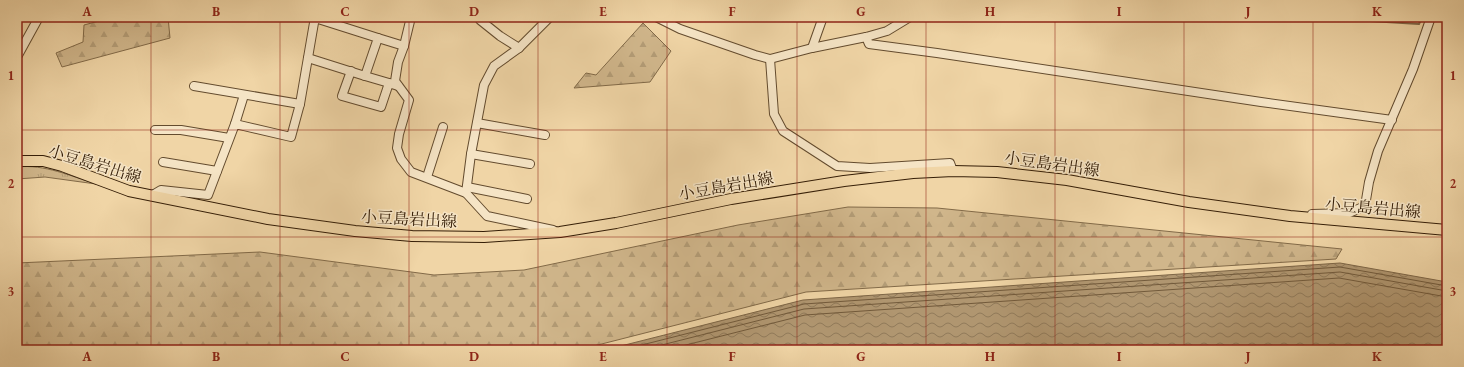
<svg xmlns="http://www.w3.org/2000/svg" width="1464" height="367" font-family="'EB Garamond','Noto Serif JP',serif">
  <defs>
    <pattern id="grass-tufts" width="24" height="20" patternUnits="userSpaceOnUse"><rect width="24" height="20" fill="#d0b68b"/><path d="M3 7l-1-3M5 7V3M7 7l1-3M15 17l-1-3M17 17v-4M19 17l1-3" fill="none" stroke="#b39c76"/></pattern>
    <pattern id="forest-firs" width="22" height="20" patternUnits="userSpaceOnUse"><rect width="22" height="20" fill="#d0b68b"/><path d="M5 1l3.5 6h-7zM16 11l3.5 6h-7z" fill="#b39c76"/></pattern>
    <pattern id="water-waves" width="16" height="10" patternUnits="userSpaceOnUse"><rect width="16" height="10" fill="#b09670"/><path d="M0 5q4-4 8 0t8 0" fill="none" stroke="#907a5a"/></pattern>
  </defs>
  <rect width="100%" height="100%" fill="#f0d5a6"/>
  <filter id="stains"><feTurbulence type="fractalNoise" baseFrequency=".005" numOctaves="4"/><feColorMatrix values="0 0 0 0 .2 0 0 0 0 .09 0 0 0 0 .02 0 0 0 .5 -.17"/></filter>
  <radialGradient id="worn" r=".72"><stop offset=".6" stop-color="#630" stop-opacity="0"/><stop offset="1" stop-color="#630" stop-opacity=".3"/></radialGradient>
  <path fill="url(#grass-tufts)" stroke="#826a48" d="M 17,167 C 45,164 70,176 96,184 L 45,177 L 17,179 Z"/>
  <g fill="url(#forest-firs)" stroke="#826a48">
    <path d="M 114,17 L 168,17 L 170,38 L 62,67 L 56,53 L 83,42 L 84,25 Z"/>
    <path d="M 643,23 L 671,51 L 650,82 L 574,88 L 586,73 L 596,75 Z"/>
    <path d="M 848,207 L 937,208 L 1342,249 L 1336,259 L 806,292 L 578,350 L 17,350 L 17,263 L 260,252 L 434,275 L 524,270 L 738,225 Z"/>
  </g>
  <path fill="url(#water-waves)" stroke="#7e6646" d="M 1340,263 L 1447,282 L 1447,350 L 605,350 L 803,300 Z"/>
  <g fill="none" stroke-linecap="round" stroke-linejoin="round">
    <g stroke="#725a3b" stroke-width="1">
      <path d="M 622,350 L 804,304 L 1340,267 L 1447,286"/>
      <path d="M 642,350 L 804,309 L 1340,272 L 1447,291"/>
      <path d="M 666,350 L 805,315 L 1339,278 L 1447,297"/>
    </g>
    <g stroke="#7e6646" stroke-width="2">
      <path d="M 1338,17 L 1370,21 L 1419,24 L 1422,17"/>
      <path d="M 1436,17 L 1447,23"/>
    </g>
    <defs>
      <g id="minor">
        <path d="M 411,17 L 404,46 L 398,62 L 395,81 L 409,100 L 399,134 L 397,148 L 401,159 L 411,172 L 466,193 L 487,216 L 553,230"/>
        <path d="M 481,17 L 480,20 L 500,36 L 519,48"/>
        <path d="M 656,17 L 680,29 L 755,55 L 770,59 L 812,48 L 866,37 L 887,31 L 910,17"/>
        <path d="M 866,37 L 869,44 L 937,53 L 1261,102 L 1392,120"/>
        <path d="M 378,38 L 404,46"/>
        <path d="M 812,48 L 823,17"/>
        <path d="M 17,57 L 39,17"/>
        <path d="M 308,58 L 365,76 L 378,38 L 315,18"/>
        <path d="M 770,59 L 774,114 L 783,131 L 837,166 L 870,168 L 950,163 L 953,171"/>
        <path d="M 351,71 L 342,96 L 381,107 L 389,83 L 398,86"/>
        <path d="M 365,76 L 389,83"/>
        <path d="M 194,86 L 300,104"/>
        <path d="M 477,123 L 545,135"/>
        <path d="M 235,124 L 244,95"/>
        <path d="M 155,130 L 181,130 L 229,138"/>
        <path d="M 471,154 L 530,164"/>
        <path d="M 163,162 L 217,171"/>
        <path d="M 427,177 L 443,127"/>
        <path d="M 467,187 L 527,199"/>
        <path d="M 466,193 L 471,154 L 484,85 L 494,66 L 519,48 L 550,17"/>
        <path d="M 151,196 L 161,190 L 208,195 L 235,124 L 291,137 L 300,104 L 315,17"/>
        <path d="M 1312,214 L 1349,213 L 1365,206 L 1369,182 L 1378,151 L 1413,69 L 1431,17"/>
      </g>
      <path id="major" d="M 17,161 L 43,161 L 62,166 L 129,191 L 268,219 L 355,231 L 412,236 L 484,237 L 560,232 L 616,223 L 731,199 L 844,181 L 913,173 L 953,171 L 997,172 L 1067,180 L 1189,202 L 1290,216 L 1447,230"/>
    </defs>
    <use href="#minor" stroke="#634b2e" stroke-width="10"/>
    <use href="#major" stroke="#341d06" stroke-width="12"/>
    <use href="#minor" stroke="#f5e4c5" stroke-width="8"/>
    <use href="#major" stroke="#f0d5a6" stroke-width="10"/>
  </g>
  <path fill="none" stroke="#8f2418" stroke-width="1" stroke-opacity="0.55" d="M 151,17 L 151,350M 280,17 L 280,350M 409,17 L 409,350M 538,17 L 538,350M 667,17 L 667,350M 797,17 L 797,350M 926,17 L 926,350M 1055,17 L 1055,350M 1184,17 L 1184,350M 1313,17 L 1313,350M 17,130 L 1447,130M 17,237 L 1447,237"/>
  <g text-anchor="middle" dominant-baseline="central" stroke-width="3" stroke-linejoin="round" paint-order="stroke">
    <g font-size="16" fill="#341d06" stroke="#f5e4c5">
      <text transform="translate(95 164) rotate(17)">小豆島岩出線</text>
      <text transform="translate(1052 164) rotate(8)">小豆島岩出線</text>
      <text transform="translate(726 186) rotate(-10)">小豆島岩出線</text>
      <text transform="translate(1373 208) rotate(5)">小豆島岩出線</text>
      <text transform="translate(409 219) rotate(3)">小豆島岩出線</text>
    </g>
  </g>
  <rect width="1464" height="367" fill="none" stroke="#f0d5a6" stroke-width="44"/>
  <rect x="22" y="22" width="1420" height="323" fill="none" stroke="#8f2418" stroke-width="1.5"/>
  <g font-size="13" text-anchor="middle" font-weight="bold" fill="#8f2418">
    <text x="87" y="16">A</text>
    <text x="216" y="16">B</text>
    <text x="345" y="16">C</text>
    <text x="474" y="16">D</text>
    <text x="603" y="16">E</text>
    <text x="732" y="16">F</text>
    <text x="861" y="16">G</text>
    <text x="990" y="16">H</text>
    <text x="1119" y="16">I</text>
    <text x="1248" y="16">J</text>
    <text x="1377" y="16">K</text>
    <text x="11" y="80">1</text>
    <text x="1453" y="80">1</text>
    <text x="11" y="188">2</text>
    <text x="1453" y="188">2</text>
    <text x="11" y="296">3</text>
    <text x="1453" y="296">3</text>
    <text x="87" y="361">A</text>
    <text x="216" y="361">B</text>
    <text x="345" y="361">C</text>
    <text x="474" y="361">D</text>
    <text x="603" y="361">E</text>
    <text x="732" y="361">F</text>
    <text x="861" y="361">G</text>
    <text x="990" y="361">H</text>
    <text x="1119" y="361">I</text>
    <text x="1248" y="361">J</text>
    <text x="1377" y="361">K</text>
  </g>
  <rect width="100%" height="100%" filter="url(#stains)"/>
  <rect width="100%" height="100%" fill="url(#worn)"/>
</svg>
